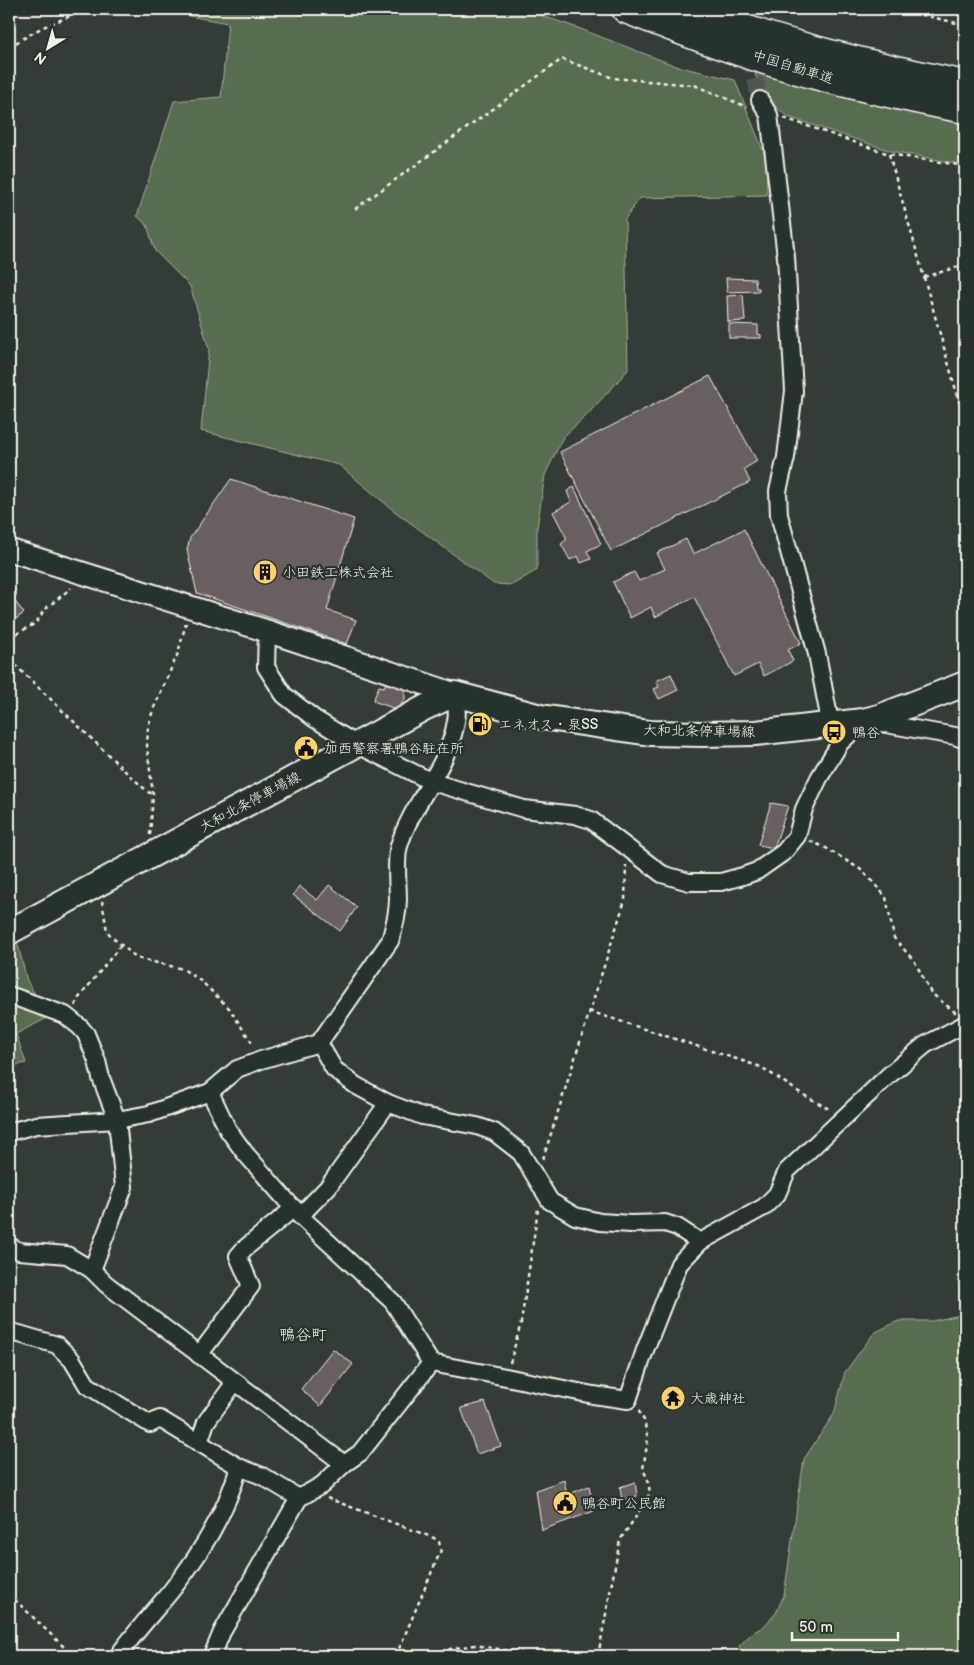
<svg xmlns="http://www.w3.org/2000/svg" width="974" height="1665" font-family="'Balsamiq Sans','Klee One',sans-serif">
  <rect width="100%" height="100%" fill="#343c37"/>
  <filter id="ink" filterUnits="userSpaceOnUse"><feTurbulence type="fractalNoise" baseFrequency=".02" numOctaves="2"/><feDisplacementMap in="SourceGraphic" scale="10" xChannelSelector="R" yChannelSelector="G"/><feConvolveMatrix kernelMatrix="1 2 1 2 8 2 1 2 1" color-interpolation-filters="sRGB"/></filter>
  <g filter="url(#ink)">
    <g fill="#586c50" stroke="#a6ae9c">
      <path d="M 186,9 L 522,9 L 578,28 L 676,66 L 735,80 L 766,158 L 767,195 L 640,198 L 625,219 L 628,370 L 586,416 L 563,437 L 545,475 L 537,528 L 537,570 L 512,585 L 494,584 L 393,510 L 339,465 L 201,431 L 209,349 L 190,286 L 155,251 L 147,225 L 137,216 L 174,101 L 221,97 L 228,23 L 189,16 Z"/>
      <path d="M 754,69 L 965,120 L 965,165 L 891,151 L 788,117 L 773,105 L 764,87 L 758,84 Z"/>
      <path d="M 9,938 L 17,941 L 27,981 L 49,1017 L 16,1034 L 26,1063 L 9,1067 Z"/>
      <path d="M 965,1314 L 965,1656 L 745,1656 L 739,1646 L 751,1634 L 764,1626 L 776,1613 L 784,1595 L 804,1459 L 834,1414 L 845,1372 L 874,1333 L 898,1321 L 932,1321 Z"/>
    </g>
    <g fill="#6a5e61" stroke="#f4f1e8">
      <path d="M 726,278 L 755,279 L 756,288 L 759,288 L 759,291 L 727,292 Z"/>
      <path d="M 743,295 L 745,321 L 728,322 L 727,296 Z"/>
      <path d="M 729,324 L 758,325 L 758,334 L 761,335 L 761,338 L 729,338 Z"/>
      <path d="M 710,376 L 757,461 L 744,469 L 750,482 L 611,551 L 560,452 Z"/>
      <path d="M 231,479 L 354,519 L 327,610 L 356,620 L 347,644 L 197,593 L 187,550 L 190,538 Z"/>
      <path d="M 574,487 L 601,544 L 587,551 L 591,559 L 581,563 L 578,556 L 570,560 L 561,544 L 567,539 L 553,512 L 571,502 L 567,491 Z"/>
      <path d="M 744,529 L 801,643 L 788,650 L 793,661 L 764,676 L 758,664 L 734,676 L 694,597 L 655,617 L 651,607 L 630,618 L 613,582 L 634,572 L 639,581 L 665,569 L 657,553 L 686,539 L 693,554 Z"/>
      <path d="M 14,590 L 17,594 L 13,599 L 24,613 L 9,624 L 9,594 Z"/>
      <path d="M 671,674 L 678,690 L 659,699 L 654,689 L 659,687 L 656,681 Z"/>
      <path d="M 386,683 L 398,686 L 405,691 L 405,699 L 397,711 L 391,712 L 393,708 L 373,701 L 379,686 L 384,687 Z"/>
      <path d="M 771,803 L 788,806 L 774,848 L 758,845 Z"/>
      <path d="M 329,885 L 357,907 L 340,931 L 293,895 L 299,886 L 317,900 Z"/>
      <path d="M 333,1349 L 353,1364 L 320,1406 L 301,1389 Z"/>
      <path d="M 485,1402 L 501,1446 L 477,1454 L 461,1408 Z"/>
      <path d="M 564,1480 L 567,1495 L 589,1486 L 594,1511 L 542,1530 L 536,1490 Z"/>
      <path d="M 635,1482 L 637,1496 L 622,1501 L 620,1487 Z"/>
    </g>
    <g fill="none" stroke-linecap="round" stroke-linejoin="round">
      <path stroke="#515752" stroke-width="16" stroke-dasharray="16 8" stroke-linecap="butt" d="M 738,9 L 760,100"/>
      <defs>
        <g id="minor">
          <path d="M 760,100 L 769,115 L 776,172 L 786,257 L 794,391 L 786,457 L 778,491 L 779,515 L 817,654 L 828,711 L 828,725"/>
          <path d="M 267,631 L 266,667 L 284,695 L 315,719 L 356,744 L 432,782 L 524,809 L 575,815 L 591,820 L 662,874 L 689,882 L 721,882 L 743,876 L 757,871 L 784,852 L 797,836 L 804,809 L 819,778 L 840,743 L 856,728 L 862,725 L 863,721"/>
          <path d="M 879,717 L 880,723 L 955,736 L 965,740"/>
          <path d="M 9,995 L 65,1015 L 80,1027 L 86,1034 L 97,1061 L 101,1078 L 117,1120 L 124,1187 L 92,1270"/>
          <path d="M 319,1043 L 334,1069 L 355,1085 L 388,1103 L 422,1116 L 477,1126 L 494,1132 L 521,1153 L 550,1201 L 575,1216 L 600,1222 L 631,1224 L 665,1223 L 677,1227 L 700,1242 L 764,1207 L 777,1194 L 787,1171 L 888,1076 L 925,1045 L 965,1024"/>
          <path d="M 210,1092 L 228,1130 L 245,1153 L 300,1216 L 393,1302 L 431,1363 L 506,1377 L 593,1395 L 628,1400 L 645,1350 L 679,1264 L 700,1242"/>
          <path d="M 9,1132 L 36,1125 L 117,1120 L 149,1114 L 210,1092 L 237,1069 L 261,1060 L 319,1043 L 390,941 C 394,927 398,914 398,899 C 398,885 395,858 399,846 C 412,802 449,767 456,721 C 458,712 456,702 455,694"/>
          <path d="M 300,1216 L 328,1187 L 388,1103"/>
          <path d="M 9,1246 L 19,1251 L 67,1255 L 92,1270 L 106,1284 L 344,1464"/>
          <path d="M 9,1331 L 57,1345 L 72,1360 L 87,1385 L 150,1424 L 160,1419 L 239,1467 L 262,1476 L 299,1498"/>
          <path d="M 199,1355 L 251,1286 L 238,1256 L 244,1249 L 294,1208"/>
          <path d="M 199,1443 L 206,1422 L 235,1382"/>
          <path d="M 118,1656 C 134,1633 153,1613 171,1591 C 200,1555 226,1512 239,1467"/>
          <path d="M 212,1656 L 222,1632 L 299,1498 L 322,1485 L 344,1464 L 360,1453 L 431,1363"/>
        </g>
        <path id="tertiary" d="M 9,550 L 267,631 L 455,694"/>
        <path id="secondary" d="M 9,932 L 426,707 L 455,694 L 541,717 L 650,733 L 702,734 L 755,733 L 863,721 L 879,717 L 965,684"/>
        <g id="motorway">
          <path d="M 626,9 C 682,31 739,53 798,70 C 853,86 909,98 965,109"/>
          <path d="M 690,9 C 777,44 874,66 965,85"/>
        </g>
      </defs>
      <use href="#minor" stroke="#f4f1e8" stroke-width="20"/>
      <use href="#tertiary" stroke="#f4f1e8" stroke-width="25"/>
      <use href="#secondary" stroke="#f4f1e8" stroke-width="28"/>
      <use href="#motorway" stroke="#f4f1e8" stroke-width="31"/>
      <g stroke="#f4f1e8" stroke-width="2.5" stroke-dasharray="4 4" stroke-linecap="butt">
        <path d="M 898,9 L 965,25"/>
        <path d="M 9,47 L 41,28 L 87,9"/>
        <path d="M 784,118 L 889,154 L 965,166"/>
        <path d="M 889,154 L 965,422"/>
        <path d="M 355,209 L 562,59 L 613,78 L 694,85 L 747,107"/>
        <path d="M 924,277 L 965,265"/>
        <path d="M 9,638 L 36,623 L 44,610 L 71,588"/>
        <path d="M 9,659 L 125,771 L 148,792 L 153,794"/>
        <path d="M 150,835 L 153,794 L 147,747 L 148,727 L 153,710 L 178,653 L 186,623"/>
        <path d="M 810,841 L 826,848 L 863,871 L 886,897 L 894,938 L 915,962 L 931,993 L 956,1013"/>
        <path d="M 102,901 L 107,931 L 113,938 L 137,958 L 183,969 L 202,982 L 229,1008 L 254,1046"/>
        <path d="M 75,1006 L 78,999 L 121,945"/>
        <path d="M 589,1011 L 761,1067 L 802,1094 L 831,1110"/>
        <path d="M 543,1159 L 625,900 L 626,865"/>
        <path d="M 510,1363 L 521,1323 L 538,1209"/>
        <path d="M 327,1498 L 434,1538 L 439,1542 L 441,1550 L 396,1656"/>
        <path d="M 9,1594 L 65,1648 L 70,1656"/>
        <path d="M 443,1656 L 450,1649 L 475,1645 L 538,1656"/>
        <path d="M 598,1656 L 620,1540 L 635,1518 L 650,1493 L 648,1480 L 643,1469 L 648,1439 L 644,1420 L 638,1410"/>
      </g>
      <use href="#minor" stroke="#26332d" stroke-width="16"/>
      <use href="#tertiary" stroke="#26332d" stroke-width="21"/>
      <use href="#secondary" stroke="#26332d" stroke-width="24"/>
      <use href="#motorway" stroke="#26332d" stroke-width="28"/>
    </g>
  </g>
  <defs>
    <symbol id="building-disc" viewBox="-11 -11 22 22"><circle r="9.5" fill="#ffd166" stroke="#26332d"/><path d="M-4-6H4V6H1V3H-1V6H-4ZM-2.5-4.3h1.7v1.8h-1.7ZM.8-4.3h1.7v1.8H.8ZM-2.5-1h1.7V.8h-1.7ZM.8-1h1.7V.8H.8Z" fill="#111"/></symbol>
    <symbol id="fuel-disc" viewBox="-11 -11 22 22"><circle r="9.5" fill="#ffd166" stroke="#26332d"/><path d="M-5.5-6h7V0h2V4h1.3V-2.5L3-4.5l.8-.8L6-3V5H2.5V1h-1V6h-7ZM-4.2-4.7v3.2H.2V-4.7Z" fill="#111"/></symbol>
    <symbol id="bus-disc" viewBox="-11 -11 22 22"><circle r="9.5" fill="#ffd166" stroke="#26332d"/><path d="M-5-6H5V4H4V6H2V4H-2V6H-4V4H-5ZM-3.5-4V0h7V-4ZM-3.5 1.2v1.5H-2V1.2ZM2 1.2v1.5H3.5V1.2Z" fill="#111"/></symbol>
    <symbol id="civic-disc" viewBox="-11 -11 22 22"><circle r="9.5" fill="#ffd166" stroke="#26332d"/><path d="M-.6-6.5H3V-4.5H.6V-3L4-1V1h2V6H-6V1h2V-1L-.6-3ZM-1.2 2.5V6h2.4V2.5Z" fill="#111"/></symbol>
    <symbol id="temple-disc" viewBox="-11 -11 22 22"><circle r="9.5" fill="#ffd166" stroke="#26332d"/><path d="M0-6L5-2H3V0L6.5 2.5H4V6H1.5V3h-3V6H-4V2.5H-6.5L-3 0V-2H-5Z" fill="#111"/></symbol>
  </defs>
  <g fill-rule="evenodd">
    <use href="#building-disc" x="251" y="558" width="28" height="28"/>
    <use href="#fuel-disc" x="466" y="710" width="28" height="28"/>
    <use href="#bus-disc" x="820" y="718" width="28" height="28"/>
    <use href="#civic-disc" x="292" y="734" width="28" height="28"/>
    <use href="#temple-disc" x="659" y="1384" width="28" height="28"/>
    <use href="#civic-disc" x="551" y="1489" width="28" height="28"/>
  </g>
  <g text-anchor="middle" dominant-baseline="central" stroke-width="4.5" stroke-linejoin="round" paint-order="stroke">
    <g font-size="14" fill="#f4f1e8" stroke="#26332d">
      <text transform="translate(793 67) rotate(17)">中国自動車道</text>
      <text transform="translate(699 731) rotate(1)">大和北条停車場線</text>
      <text transform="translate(250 802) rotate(-28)">大和北条停車場線</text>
    </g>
    <g font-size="14" fill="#f4f1e8" stroke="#26332d" text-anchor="start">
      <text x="282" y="572">小田鉄工株式会社</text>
      <text x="498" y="724">エネオス・泉SS</text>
      <text x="852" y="732">鴨谷</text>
      <text x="324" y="748">加西警察署鴨谷駐在所</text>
      <text x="690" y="1398">大歳神社</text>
      <text x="582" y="1503">鴨谷町公民館</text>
    </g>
    <g font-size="16" fill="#f4f1e8" stroke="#26332d">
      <text x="303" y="1335">鴨谷町</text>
    </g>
  </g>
  <rect width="974" height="1665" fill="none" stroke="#26332d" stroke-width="30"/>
  <rect x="15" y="15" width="944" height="1635" fill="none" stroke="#f4f1e8" stroke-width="2" filter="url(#ink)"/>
  <g transform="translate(48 48) rotate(217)" stroke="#26332d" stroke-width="4" paint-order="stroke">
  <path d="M0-4L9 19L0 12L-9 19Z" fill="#f4f1e8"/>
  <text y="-8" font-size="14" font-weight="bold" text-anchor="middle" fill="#f4f1e8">N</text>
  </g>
  <path d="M792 1632v8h106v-8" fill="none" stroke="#f4f1e8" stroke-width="2.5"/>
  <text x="799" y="1632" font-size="15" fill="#f4f1e8" stroke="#26332d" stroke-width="4" paint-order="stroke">50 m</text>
</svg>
